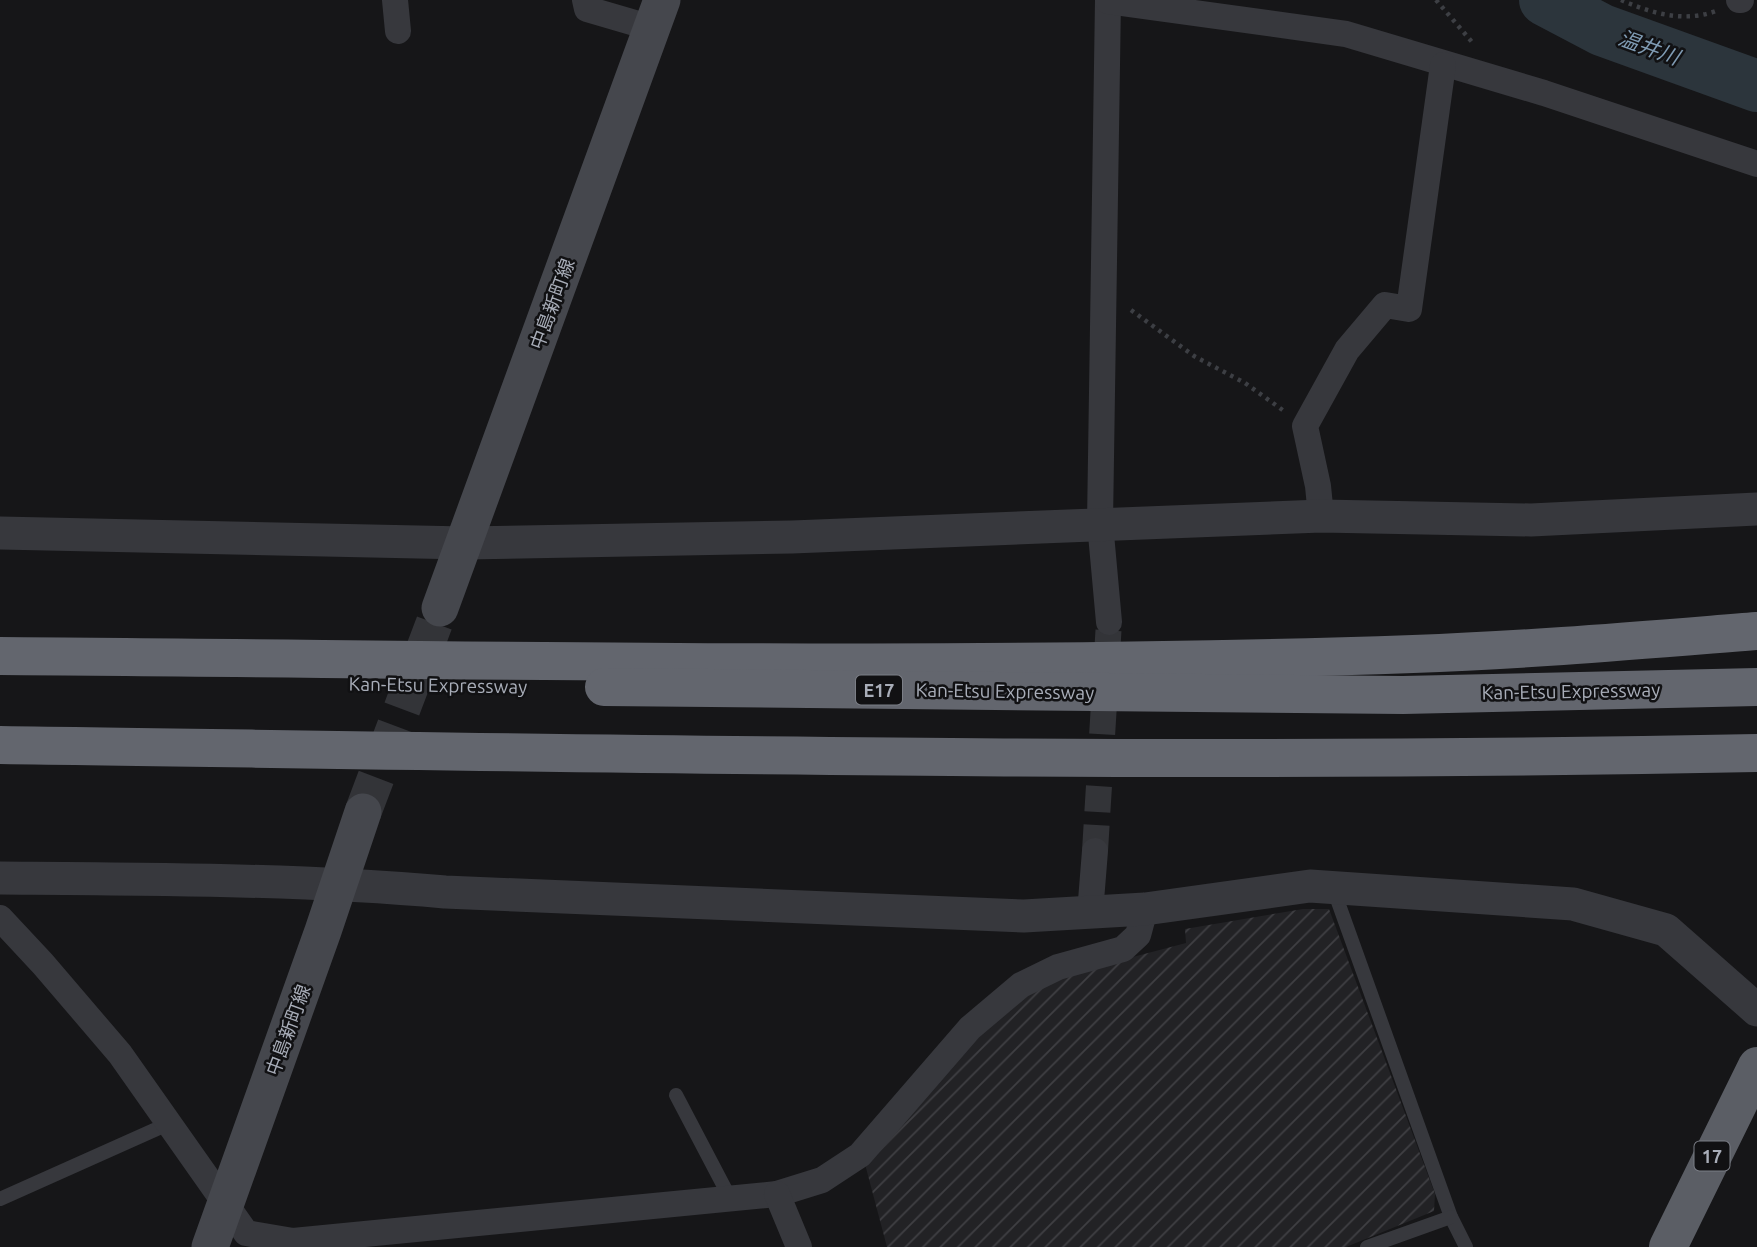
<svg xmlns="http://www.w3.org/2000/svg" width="1757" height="1247" font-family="Ubuntu,'Noto Sans JP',sans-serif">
  <defs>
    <pattern id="industrial-furrows" width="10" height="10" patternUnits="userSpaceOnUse" patternTransform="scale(1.75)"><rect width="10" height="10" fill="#222225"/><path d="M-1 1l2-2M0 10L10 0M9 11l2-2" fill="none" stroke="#3f3f43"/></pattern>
  </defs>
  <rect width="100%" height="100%" fill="#161618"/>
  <path fill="url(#industrial-furrows)" d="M 1303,909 L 1329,909 L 1435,1194 L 1434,1211 L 1346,1247 L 887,1247 L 865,1164 L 977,1036 L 1023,997 L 1057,977 L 1186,943 L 1185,929 Z"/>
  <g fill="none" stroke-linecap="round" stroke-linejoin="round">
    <path stroke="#2c353c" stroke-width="52" d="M 1545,0 L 1602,30 L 1757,86"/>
    <path stroke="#333438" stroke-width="26" stroke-dasharray="26 13" stroke-linecap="butt" d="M 1095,851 L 1109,622"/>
    <path stroke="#333438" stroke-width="37" stroke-dasharray="37 18" stroke-linecap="butt" d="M 363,812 L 440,608"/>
    <g stroke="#3d3f44" stroke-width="4.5" stroke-dasharray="3.5 5" stroke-linecap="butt">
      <path d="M 1436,0 L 1472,42"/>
      <path d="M 1621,0 C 1651,13 1683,23 1716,11"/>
      <path d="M 1131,310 L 1194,356 L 1245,383 L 1284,411"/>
    </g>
    <g stroke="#37383d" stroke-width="14">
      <path d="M 1333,888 L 1451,1217 L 1466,1247"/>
      <path d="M 676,1095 L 730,1198"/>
      <path d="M 0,1199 L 170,1123"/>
      <path d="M 1367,1247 L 1451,1217"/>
    </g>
    <g stroke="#37383d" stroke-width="26">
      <path d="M 395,0 L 398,31"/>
      <path d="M 585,0 L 587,9 L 652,28"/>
      <path d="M 1108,0 L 1100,523 L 1109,622"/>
      <path d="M 1739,0 L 1741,0"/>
      <path d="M 1108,1 L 1346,34 L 1544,93 L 1757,164"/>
      <path d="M 1321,516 L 1318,486 L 1305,426 L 1347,350 L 1385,305 L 1409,309 L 1443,65"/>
      <path d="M 1090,913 L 1095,851"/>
      <path d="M 0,918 L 43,964 L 120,1054 L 246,1233 L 293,1241 L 777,1194 L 822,1180 L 860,1155 L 970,1028 L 1021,985 L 1058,967 L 1123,949 L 1138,935 L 1145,909"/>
      <path d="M 777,1194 L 799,1247"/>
    </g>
    <g stroke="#37383d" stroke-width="33">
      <path d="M 0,533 L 465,543 L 792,537 L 1321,516 L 1531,520 L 1757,509"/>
      <path d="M 0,878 C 149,879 297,879 445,892 L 1024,916 L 1145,909 L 1310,886 L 1573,904 L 1666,930 L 1757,1010"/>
    </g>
    <g stroke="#45474d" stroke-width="37">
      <path d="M 440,608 L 662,0"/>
      <path d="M 210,1247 L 323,931 L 363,812"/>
    </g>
    <path stroke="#5b5e65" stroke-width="38" d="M 1668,1247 L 1757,1066"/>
    <g stroke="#63666e" stroke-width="38">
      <path d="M 0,656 C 471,659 943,670 1413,654 C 1528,650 1643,640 1757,631"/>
      <path d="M 604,687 L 1403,695 L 1757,687"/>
      <path d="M 0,745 C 586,753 1171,765 1757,753"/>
    </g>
  </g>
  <g text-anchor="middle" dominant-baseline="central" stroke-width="5" stroke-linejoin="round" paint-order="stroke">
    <g fill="#111113" stroke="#7b7e86" stroke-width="2">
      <rect x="856" y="675.5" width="46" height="29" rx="5"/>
      <rect x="1694.5" y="1141.5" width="35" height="29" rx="5"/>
    </g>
    <g font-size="18" font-weight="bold" fill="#a8adb8">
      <text x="879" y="690">E17</text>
      <text x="1712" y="1156">17</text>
    </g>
    <g font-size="19" fill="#a8adb8" stroke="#111113">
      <text transform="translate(552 304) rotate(-70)">中島新町線</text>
      <text transform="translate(438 685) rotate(1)">Kan-Etsu Expressway</text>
      <text transform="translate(1005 691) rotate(1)">Kan-Etsu Expressway</text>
      <text transform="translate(1571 691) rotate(-1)">Kan-Etsu Expressway</text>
      <text transform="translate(288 1030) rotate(-70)">中島新町線</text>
    </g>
    <g font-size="21" font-style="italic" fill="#7f9bb3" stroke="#111113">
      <text transform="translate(1649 47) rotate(20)">温井川</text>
    </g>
  </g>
</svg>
